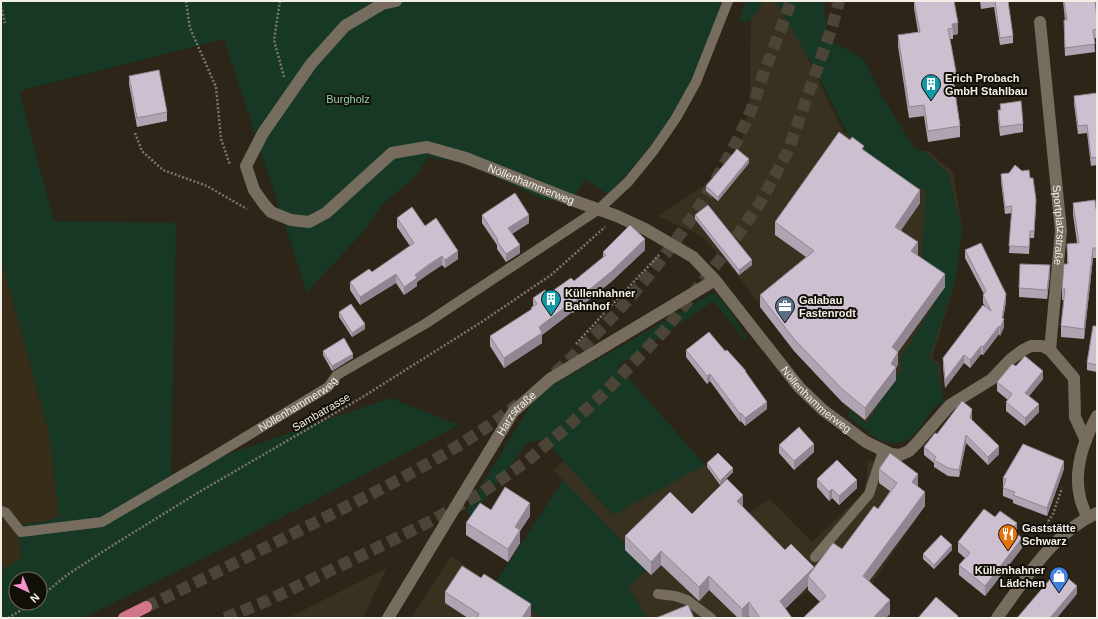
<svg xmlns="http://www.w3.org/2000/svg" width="1098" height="619" font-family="Helvetica,sans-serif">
  <rect width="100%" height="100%" fill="#2d2618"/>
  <g fill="#393120">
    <path d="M 764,1 L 780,1 L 843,131 L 875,152 L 928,151 L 953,172 L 962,228 L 955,281 L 932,359 L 940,362 L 943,398 L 931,397 L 871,428 L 850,410 L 794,348 L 730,266 L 701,236 L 658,216 L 703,186 L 739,154 L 750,97 L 751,20 Z"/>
    <path d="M 641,393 L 705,465 L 745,516 L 770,499 L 812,542 L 865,492 L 868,460 L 892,467 L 878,482 L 920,514 L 867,591 L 894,618 L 834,618 L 809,590 L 769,618 L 647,618 L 629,587 L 648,568 L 553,470 Z"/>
    <path d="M 451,556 L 542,618 L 411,618 Z"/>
    <path d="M 387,568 L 374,594 L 363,618 L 288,618 Z"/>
  </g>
  <path fill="#372d19" d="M 1,257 L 49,433 L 59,516 L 44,522 L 17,524 L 22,558 L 1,571 Z"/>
  <g fill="#183826" fill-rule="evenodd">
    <path d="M 1,1 L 722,1 L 706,46 L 681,103 L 652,144 L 609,195 L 585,179 L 575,196 L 546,201 L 469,164 L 428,157 L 417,175 L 381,206 L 364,231 L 307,292 L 224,39 L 19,91 L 54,221 L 176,223 L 171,474 L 390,398 L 459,425 L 233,543 L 83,618 L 1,618 L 1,571 L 21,558 L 17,524 L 44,522 L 59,516 L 49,433 L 1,257 ZM 16,579 L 40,579 L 40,603 L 16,603 Z"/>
    <path d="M 745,1 L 764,1 L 751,20 L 739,22 Z"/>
    <path d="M 775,1 L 821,1 L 824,5 L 827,39 L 864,59 L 881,94 L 914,148 L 928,154 L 948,173 L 962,230 L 955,282 L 929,359 L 937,364 L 944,402 L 933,408 L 922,425 L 909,439 L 900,443 L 890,443 L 877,439 L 848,416 L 850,410 L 866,424 L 902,369 L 900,359 L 932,308 L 943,286 L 922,257 L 926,191 L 909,183 L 853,144 L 815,69 Z"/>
    <path d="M 713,293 L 717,294 L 731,312 L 747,339 L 745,340 L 713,301 L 618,366 L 705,465 L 613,515 L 546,442 L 540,440 L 527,443 L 472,517 L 469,515 L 467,509 L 530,406 L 538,396 L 548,388 Z"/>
    <path d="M 563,480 L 648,568 L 629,587 L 647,618 L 542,618 L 494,585 Z"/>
  </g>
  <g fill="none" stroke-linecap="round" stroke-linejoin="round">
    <g stroke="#4b4437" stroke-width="12" stroke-dasharray="12 6" stroke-linecap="butt">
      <path d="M 555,373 C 632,304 700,220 744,126 C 753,109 758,90 764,72 C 773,49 783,25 791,1"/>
      <path d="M 146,607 C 207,577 267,547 328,516 C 395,482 458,451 518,404"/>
      <path d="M 225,618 L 269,600 L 346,563 L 433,520 L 481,493 L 526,462 L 566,428 L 604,393 L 665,330 L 725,253 L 760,203 L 788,151 L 832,27 L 839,1"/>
    </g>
    <g stroke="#7c766a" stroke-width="2.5" stroke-dasharray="2 2" stroke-linecap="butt">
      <path d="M 186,1 L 190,28 L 216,87 L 221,139 L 230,165"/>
      <path d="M 280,1 L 274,40 L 284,77"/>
      <path d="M 1,6 L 5,23"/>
      <path d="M 135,133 L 142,151 L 163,170 L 207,186 L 247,209"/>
      <path d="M 576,344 L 608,309 L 660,254"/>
      <path d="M 1045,532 L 1044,528 L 1053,514 L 1062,488"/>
      <path d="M 40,597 L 67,575 L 110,547 L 199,492 L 361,398 L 480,323 L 551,275 L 605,227"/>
      <path d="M 8,618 L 33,603"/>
    </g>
    <g stroke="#766d5e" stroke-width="10">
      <path id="s1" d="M 1,511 L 6,513 L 21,532 L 102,522 L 204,462 L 328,387 L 337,375 L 425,324 L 599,209 L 628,182 L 654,150 L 676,118 L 696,82 L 728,1"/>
      <path d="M 815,557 L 869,494 L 883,451"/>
      <path d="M 658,594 L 675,596 L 687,600 L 711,618"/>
    </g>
    <g stroke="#766d5e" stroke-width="12">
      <path id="s2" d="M 396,1 L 382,4 L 345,26 L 311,64 L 263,133 L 246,166 L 254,190 L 264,204 L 271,212 L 291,220 L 309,222 L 326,213 L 392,153 L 427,147 L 466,158 L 569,199 L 617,216 L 645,229 L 693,257 L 715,280 L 799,387 L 823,410 L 866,442 L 891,454 L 900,455 L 909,451 L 916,444 L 950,405 L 992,379 L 1011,359 L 1023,350 L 1031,346 L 1042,346 L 1050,350"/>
      <path id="s3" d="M 1040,22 L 1061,231 L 1050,350 L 1074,378 L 1075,417 L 1086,441"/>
      <path d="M 1087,517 C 1085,511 1081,504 1080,497 C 1073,469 1084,440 1097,416"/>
      <path id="s4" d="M 388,618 L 513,412 L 550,379 L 715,280"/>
    </g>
    <path stroke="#766d5e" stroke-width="12" d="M 997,618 C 1025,580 1052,533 1097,513"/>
    <path stroke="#d4768b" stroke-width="12" d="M 124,618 L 146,607"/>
  </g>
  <g fill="#afa4b2">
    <path d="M 914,1 L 954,1 L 958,34 L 953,35 L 953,39 L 950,39 L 956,72 L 956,83 L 954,83 L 960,126 L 960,137 L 928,142 L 924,116 L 909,118 L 898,46 L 898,35 L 918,32 L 914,8 Z"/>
    <path d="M 980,1 L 1008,1 L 1013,36 L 1013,43 L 1000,45 L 994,7 L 981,9 Z"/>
    <path d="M 1063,1 L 1097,1 L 1097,2 L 1095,3 L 1097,18 L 1097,38 L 1094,38 L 1095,52 L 1065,56 L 1064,29 L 1064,20 L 1065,20 Z"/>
    <path d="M 129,76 L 167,112 L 167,121 L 137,127 L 129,84 Z"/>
    <path d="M 1097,93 L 1097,165 L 1091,166 L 1087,133 L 1078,134 L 1074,104 L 1074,96 Z"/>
    <path d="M 1000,104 L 1023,124 L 1023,132 L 1000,136 L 998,119 L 998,110 L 1000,110 Z"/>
    <path d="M 864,150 L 920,203 L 901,230 L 918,254 L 917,255 L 945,287 L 898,352 L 898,364 L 896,368 L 896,380 L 865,420 L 842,402 L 794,351 L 760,307 L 760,295 L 806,257 L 775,235 L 775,222 Z"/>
    <path d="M 749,163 L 718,201 L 706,191 L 706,186 Z"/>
    <path d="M 1001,174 L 1030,178 L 1036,207 L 1034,238 L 1030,238 L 1029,254 L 1009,253 L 1012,213 L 1005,214 L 1001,181 Z"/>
    <path d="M 1073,203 L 1097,209 L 1097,258 L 1093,258 L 1084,339 L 1061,337 L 1061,326 L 1064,300 L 1062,300 L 1062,289 L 1067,264 L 1067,244 L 1077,243 L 1073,214 Z"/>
    <path d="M 482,215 L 529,223 L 512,234 L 520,253 L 506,262 L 497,249 L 497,245 L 482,223 Z"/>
    <path d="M 695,215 L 752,265 L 739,275 L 695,219 Z"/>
    <path d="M 397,218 L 425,226 L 458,259 L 445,268 L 442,265 L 428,274 L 417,282 L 417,286 L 404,295 L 396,283 L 360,305 L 350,290 L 350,282 L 372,272 L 410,246 L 397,227 Z"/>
    <path d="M 645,250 L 612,281 L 573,313 L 572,312 L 542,335 L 542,343 L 504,368 L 490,346 L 490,336 L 531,310 L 531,308 L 533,306 L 533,298 L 548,294 L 574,281 L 603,257 L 603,252 Z"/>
    <path d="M 965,250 L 1006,302 L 1003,319 L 1004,327 L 1000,336 L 999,334 L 983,355 L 981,354 L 970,368 L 964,363 L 945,388 L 943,366 L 943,358 L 985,306 L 983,303 L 983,295 L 984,294 L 965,258 Z"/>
    <path d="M 1050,274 L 1047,299 L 1019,297 L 1019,288 Z"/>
    <path d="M 339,312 L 365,329 L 352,337 L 339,317 Z"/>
    <path d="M 1097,326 L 1097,372 L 1087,370 L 1087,363 Z"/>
    <path d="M 686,350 L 725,351 L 746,373 L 767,409 L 745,426 L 741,421 L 740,422 L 710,381 L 707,384 L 686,357 Z"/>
    <path d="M 323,351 L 353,358 L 332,371 L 323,355 Z"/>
    <path d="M 1016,366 L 1043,379 L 1029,396 L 1039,412 L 1025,426 L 1006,411 L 1006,402 L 1008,400 L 997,391 L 997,382 Z"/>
    <path d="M 972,417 L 972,420 L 999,454 L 988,465 L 966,443 L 959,477 L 948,476 L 934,467 L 934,463 L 924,455 L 924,447 L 937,434 Z"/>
    <path d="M 779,445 L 814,452 L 794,470 L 779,453 Z"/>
    <path d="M 707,463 L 733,472 L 720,485 L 707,467 Z"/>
    <path d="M 1097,466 L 1097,475 L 1096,474 L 1096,467 Z"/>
    <path d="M 879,469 L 918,487 L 925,506 L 869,581 L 890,614 L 820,602 L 808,590 L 808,586 L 785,609 L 792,618 L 750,618 L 749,616 L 746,618 L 738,618 L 709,590 L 699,601 L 661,565 L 651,575 L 625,550 L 625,536 L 743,507 L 785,550 L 814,569 L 842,549 L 878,509 L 890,491 L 879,483 Z"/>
    <path d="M 1064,469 L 1047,516 L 1013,503 L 1013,500 L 1003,496 L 1003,478 Z"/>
    <path d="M 817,479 L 857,488 L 839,505 L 832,498 L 829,501 L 817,487 Z"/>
    <path d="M 530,516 L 520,531 L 520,543 L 508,562 L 466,535 L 466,523 Z"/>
    <path d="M 995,517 L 1017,533 L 1017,534 L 1022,548 L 985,596 L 959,575 L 959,565 L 965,558 L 958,552 L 958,542 Z"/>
    <path d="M 952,550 L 934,569 L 923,559 L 923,554 Z"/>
    <path d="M 445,592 L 531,616 L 529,618 L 468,618 L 445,603 Z"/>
  </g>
  <g fill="#8f8691">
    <path d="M 958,23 L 958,34 L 953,35 L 953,28 L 952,24 Z"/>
    <path d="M 749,159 L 749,163 L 718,201 L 718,197 Z"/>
    <path d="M 920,190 L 920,203 L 895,239 L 895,227 Z"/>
    <path d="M 529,215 L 529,223 L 508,236 L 508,228 Z"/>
    <path d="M 645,239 L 645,250 L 612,281 L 573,313 L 573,303 Z"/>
    <path d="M 918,242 L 918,254 L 911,263 L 911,251 Z"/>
    <path d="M 520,245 L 520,253 L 506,262 L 506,254 Z"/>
    <path d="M 1093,248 L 1093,258 L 1084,339 L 1084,329 Z"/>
    <path d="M 458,251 L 458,259 L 445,268 L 445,260 Z"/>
    <path d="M 442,256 L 442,265 L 417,282 L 417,286 L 404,295 L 404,287 L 415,275 Z"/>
    <path d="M 752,260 L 752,265 L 739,275 L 739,270 Z"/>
    <path d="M 1050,265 L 1050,274 L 1047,299 L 1047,290 Z"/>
    <path d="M 396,274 L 396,283 L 360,305 L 360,297 Z"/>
    <path d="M 945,274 L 945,287 L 892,360 L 892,347 Z"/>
    <path d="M 1006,294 L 1006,302 L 1002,322 L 1004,319 L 1004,327 L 1000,336 L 1000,328 Z"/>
    <path d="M 572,302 L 572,312 L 542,335 L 542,343 L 504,368 L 504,358 L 539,327 Z"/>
    <path d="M 365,324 L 365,329 L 352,337 L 352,333 Z"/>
    <path d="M 999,326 L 999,334 L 983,355 L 983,347 Z"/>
    <path d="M 981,346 L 981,354 L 970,368 L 970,360 Z"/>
    <path d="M 898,352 L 898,364 L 896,368 L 896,380 L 865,420 L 865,408 Z"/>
    <path d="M 353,354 L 353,358 L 332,371 L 332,366 Z"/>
    <path d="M 964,355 L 964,363 L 945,388 L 945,380 Z"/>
    <path d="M 1043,371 L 1043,379 L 1025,401 L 1025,393 Z"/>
    <path d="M 710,374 L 710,381 L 707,384 L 707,376 Z"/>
    <path d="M 767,402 L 767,409 L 745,426 L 745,418 Z"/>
    <path d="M 1039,404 L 1039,412 L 1025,426 L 1025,418 Z"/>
    <path d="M 972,409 L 972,417 L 970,426 L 970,418 Z"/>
    <path d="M 741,413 L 741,421 L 740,422 L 740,414 Z"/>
    <path d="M 966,435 L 966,443 L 959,477 L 959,470 Z"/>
    <path d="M 814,444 L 814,452 L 794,470 L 794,461 Z"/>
    <path d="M 999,446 L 999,454 L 988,465 L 988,457 Z"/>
    <path d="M 1064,461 L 1064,469 L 1047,516 L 1047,508 Z"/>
    <path d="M 733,468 L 733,472 L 720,485 L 720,481 Z"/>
    <path d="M 918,474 L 918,488 L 912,482 Z"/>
    <path d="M 857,480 L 857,488 L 839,505 L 839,496 Z"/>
    <path d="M 832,489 L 832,498 L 829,501 L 829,492 Z"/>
    <path d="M 925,492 L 925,506 L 863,589 L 863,576 Z"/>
    <path d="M 743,495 L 743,508 L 737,501 Z"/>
    <path d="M 530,503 L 530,516 L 520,531 L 520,543 L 508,562 L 508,549 L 515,527 Z"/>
    <path d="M 1017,523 L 1017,533 L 1012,540 L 1012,530 Z"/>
    <path d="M 1022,538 L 1022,548 L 985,596 L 985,586 Z"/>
    <path d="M 952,545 L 952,550 L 934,569 L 934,565 Z"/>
    <path d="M 661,551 L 661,565 L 651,575 L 651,562 Z"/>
    <path d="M 814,567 L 814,580 L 808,576 L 808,586 L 780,614 L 780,601 Z"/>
    <path d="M 709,576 L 709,590 L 699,601 L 699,587 Z"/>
    <path d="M 1077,586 L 1077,594 L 1057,618 L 1050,618 Z"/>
    <path d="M 890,600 L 890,614 L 886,618 L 873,618 Z"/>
    <path d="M 749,602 L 749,616 L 746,618 L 742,618 L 742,609 Z"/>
    <path d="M 531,604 L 531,616 L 529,618 L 522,618 Z"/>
  </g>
  <g fill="#ccbfcf" stroke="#8f8691">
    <path d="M 914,1 L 954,1 L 958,23 L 952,24 L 953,28 L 948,29 L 956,72 L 952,73 L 960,126 L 928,131 L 924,105 L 909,107 L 898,35 L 920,32 Z"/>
    <path d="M 995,1 L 1008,1 L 1013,36 L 1000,38 Z"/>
    <path d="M 1064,1 L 1095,1 L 1097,18 L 1097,29 L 1093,30 L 1095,44 L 1065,48 L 1064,20 L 1067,20 Z"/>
    <path d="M 159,70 L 167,112 L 137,118 L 129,76 Z"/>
    <path d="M 1097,93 L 1097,157 L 1091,158 L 1087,125 L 1078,126 L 1074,96 Z"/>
    <path d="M 1021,101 L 1023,124 L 1000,127 L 998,110 L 1001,110 L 1000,104 Z"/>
    <path d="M 839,132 L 850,140 L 852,137 L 864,146 L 862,149 L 920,190 L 895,227 L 918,242 L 911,251 L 945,274 L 892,347 L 898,352 L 891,364 L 896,367 L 865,408 L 842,389 L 794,339 L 760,295 L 814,251 L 775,222 Z"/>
    <path d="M 737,149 L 749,159 L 718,197 L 706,186 Z"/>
    <path d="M 1015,165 L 1022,171 L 1029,170 L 1030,178 L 1033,178 L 1036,200 L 1034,231 L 1030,231 L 1029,247 L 1009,246 L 1012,206 L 1005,207 L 1001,174 L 1009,173 Z"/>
    <path d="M 515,193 L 529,215 L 508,228 L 520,245 L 506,254 L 497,241 L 498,240 L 482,215 Z"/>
    <path d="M 1095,200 L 1096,209 L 1097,209 L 1097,248 L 1093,248 L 1084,329 L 1061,326 L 1065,289 L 1062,289 L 1064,264 L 1068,264 L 1067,244 L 1079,243 L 1073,203 Z"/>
    <path d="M 708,205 L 752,260 L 739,270 L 695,215 Z"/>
    <path d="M 412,207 L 425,226 L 436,218 L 458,251 L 445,260 L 442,256 L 428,265 L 415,275 L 417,278 L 404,287 L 396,274 L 360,297 L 350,282 L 369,269 L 372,272 L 414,243 L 397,218 Z"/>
    <path d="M 630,225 L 645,239 L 612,271 L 573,303 L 572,302 L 539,327 L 542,333 L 504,358 L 490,336 L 532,309 L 531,308 L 537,304 L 533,298 L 545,290 L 548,294 L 571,278 L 574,281 L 606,255 L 603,252 Z"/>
    <path d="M 981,243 L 1006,294 L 1002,318 L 1004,319 L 1000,328 L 999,326 L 983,347 L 981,346 L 970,360 L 964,355 L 945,380 L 943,358 L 983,305 L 991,311 L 983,295 L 986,291 L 965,250 Z"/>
    <path d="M 1020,264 L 1050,265 L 1047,290 L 1019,288 Z"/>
    <path d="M 351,304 L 365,324 L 352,333 L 339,312 Z"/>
    <path d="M 1093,326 L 1097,326 L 1097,365 L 1087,363 Z"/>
    <path d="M 709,332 L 725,351 L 727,350 L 746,371 L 745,371 L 767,402 L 745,418 L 741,413 L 740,414 L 710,374 L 707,376 L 686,350 Z"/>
    <path d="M 344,338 L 353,354 L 332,366 L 323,351 Z"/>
    <path d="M 1025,356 L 1043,371 L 1025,393 L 1039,404 L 1025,418 L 1006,402 L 1012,394 L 997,382 L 1012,364 L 1016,366 Z"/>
    <path d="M 962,401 L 972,409 L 970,418 L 999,446 L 988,457 L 966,435 L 959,470 L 948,468 L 934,460 L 936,457 L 924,447 L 935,433 L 937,434 Z"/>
    <path d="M 799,427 L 814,444 L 794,461 L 779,445 Z"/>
    <path d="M 1023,444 L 1064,461 L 1047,508 L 1013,495 L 1015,492 L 1003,488 L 1006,479 L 1003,478 Z"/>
    <path d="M 718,453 L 733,468 L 720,481 L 707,463 Z"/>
    <path d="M 890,453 L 918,474 L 912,482 L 925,492 L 863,576 L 890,600 L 873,618 L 803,618 L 826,596 L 808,576 L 833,543 L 842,549 L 874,506 L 878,509 L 897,483 L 879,469 Z"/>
    <path d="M 837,460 L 857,480 L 839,496 L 832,489 L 829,492 L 817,479 Z"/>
    <path d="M 727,479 L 743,495 L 737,501 L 785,550 L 791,544 L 814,567 L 780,601 L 792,618 L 760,618 L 749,602 L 742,609 L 709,576 L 699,587 L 661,551 L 651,562 L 625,536 L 670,492 L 692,514 Z"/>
    <path d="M 505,487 L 530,503 L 515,527 L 520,530 L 508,549 L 466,523 L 480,503 L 491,510 Z"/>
    <path d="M 984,509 L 995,517 L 1000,511 L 1017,523 L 1012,530 L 1022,538 L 985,586 L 959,565 L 970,553 L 958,542 Z"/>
    <path d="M 941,535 L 952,545 L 934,565 L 923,554 Z"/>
    <path d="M 462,566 L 481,578 L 484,574 L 531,604 L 522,618 L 477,618 L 479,614 L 445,592 Z"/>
    <path d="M 1058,570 L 1077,586 L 1050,618 L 1017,618 Z"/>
    <path d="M 936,597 L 958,616 L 957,618 L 918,618 Z"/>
    <path d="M 688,605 L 694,618 L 656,618 Z"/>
  </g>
  <defs>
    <symbol id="building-pin" viewBox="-11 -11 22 30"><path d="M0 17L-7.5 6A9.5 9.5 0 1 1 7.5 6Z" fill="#0f9aa8" stroke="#120f09"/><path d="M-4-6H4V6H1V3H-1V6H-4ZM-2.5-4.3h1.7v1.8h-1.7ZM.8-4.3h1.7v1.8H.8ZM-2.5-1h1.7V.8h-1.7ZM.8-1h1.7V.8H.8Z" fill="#fff"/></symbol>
    <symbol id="office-pin" viewBox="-11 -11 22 30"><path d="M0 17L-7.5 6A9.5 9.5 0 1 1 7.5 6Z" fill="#5c6f8a" stroke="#120f09"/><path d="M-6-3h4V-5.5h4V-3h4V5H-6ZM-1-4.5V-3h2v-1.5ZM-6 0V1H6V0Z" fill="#fff"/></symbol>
    <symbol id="restaurant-pin" viewBox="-11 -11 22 30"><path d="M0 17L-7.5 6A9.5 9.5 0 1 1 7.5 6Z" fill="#e8710a" stroke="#120f09"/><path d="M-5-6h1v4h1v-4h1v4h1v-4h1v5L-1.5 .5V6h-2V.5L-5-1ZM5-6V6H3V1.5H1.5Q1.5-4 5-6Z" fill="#fff"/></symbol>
    <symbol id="shop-pin" viewBox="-11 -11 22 30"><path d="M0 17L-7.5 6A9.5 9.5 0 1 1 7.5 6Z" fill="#3f7fe0" stroke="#120f09"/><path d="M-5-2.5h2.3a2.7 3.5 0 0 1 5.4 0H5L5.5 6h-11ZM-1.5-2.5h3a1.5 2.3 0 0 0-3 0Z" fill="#fff"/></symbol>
  </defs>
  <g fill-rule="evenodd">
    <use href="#building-pin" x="920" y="73" width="22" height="30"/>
    <use href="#building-pin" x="540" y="288" width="22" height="30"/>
    <use href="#office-pin" x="774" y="295" width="22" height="30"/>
    <use href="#restaurant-pin" x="997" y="523" width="22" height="30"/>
    <use href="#shop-pin" x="1048" y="565" width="22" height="30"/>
  </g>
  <g text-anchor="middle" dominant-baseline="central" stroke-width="4" stroke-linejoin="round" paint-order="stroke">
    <g font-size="11" font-weight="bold" fill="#f3efe6" stroke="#120f09" text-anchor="start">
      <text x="945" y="78">Erich Probach<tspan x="945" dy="13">GmbH Stahlbau</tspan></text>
      <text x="565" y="293">Küllenhahner<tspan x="565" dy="13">Bahnhof</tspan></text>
      <text x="799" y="300">Galabau<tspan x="799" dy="13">Fastenrodt</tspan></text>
      <text x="1022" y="528">Gaststätte<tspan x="1022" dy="13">Schwarz</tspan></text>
      <text x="1045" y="570" text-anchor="end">Küllenhahner<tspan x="1045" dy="13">Lädchen</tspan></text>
    </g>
    <g font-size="11" fill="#96d2ad" stroke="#120f09">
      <text x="348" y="99">Burgholz</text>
    </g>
    <g font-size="11" fill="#f3efe6" stroke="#120f09">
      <text stroke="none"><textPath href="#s2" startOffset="577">Nöllenhammerweg</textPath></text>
      <text stroke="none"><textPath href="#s3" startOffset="204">Sportplatzstraße</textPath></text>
      <text stroke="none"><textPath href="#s2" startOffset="944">Nöllenhammerweg</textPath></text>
      <text stroke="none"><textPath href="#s1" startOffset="340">Nöllenhammerweg</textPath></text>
      <text transform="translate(321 412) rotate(-30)">Sambatrasse</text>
      <text stroke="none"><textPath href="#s4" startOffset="242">Harzstraße</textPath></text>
    </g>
  </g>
  <rect width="1098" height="619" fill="none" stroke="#f3efe6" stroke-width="4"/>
  <g transform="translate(28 591) rotate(136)"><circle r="19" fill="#120f09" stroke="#6c6961"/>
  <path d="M0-3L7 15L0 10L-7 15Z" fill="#f790ce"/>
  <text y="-6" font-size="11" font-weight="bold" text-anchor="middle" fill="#f3efe6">N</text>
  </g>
</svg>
